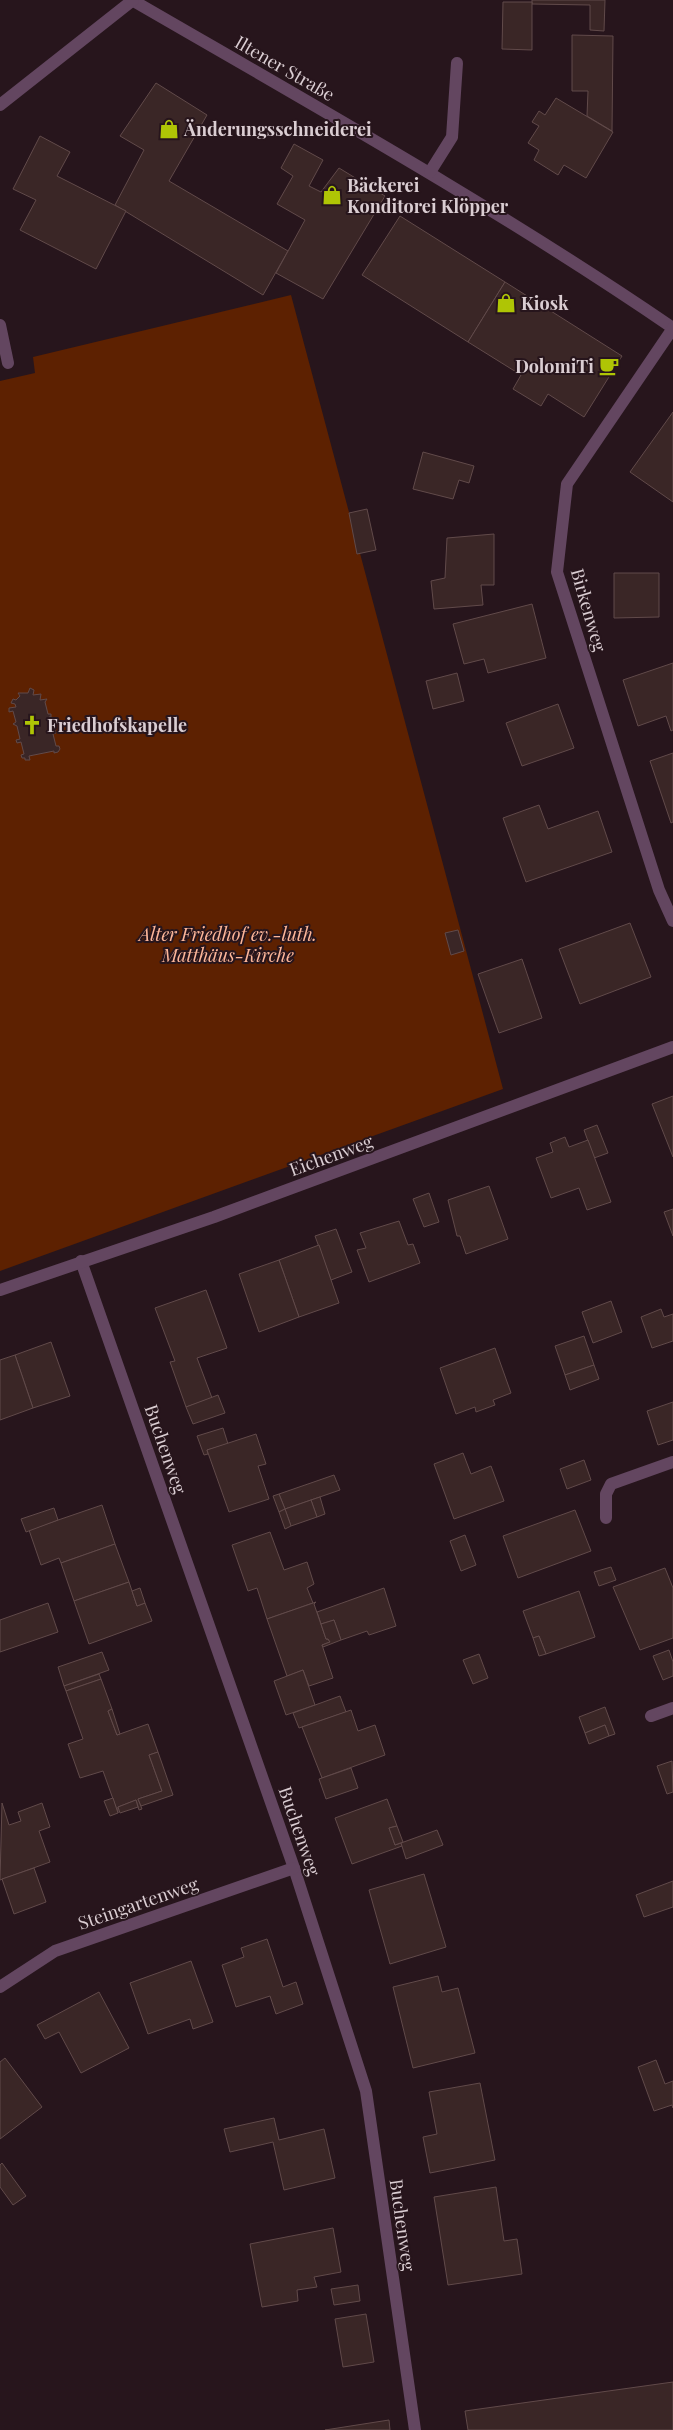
<svg xmlns="http://www.w3.org/2000/svg" width="673" height="2430" font-family="'Playfair Display',serif">
  <rect width="100%" height="100%" fill="#27151c"/>
  <path fill="#5d2101" d="M 291,295 L 503,1089 L 0,1271 L 0,381 L 35,373 L 33,357 Z"/>
  <g fill="#3a2626" stroke="#614a4a">
    <path d="M 532,0 L 605,0 L 604,31 L 590,30 L 590,5 L 532,4 Z"/>
    <path d="M 503,2 L 532,2 L 532,50 L 502,49 Z"/>
    <path d="M 572,35 L 613,36 L 612,131 L 587,116 L 588,91 L 572,91 Z"/>
    <path d="M 156,83 L 207,115 L 169,181 L 288,251 L 263,295 L 115,205 L 144,150 L 120,136 Z"/>
    <path d="M 556,98 L 613,132 L 586,178 L 564,165 L 558,175 L 534,160 L 539,150 L 528,143 L 539,126 L 532,122 L 539,111 L 545,115 Z"/>
    <path d="M 40,136 L 70,152 L 57,176 L 126,211 L 96,269 L 20,230 L 36,200 L 13,189 Z"/>
    <path d="M 294,144 L 323,160 L 309,186 L 321,192 L 339,168 L 385,196 L 323,299 L 276,273 L 305,220 L 277,204 L 293,176 L 281,168 Z"/>
    <path d="M 400,216 L 505,282 L 468,342 L 362,275 Z"/>
    <path d="M 505,282 L 622,356 L 584,417 L 548,394 L 541,406 L 513,389 L 521,375 L 468,342 Z"/>
    <path d="M 673,412 L 673,502 L 630,472 Z"/>
    <path d="M 423,452 L 474,466 L 469,483 L 459,480 L 453,499 L 413,489 Z"/>
    <path d="M 367,509 L 376,550 L 357,554 L 349,513 Z"/>
    <path d="M 494,534 L 494,585 L 481,585 L 483,605 L 434,609 L 431,581 L 445,578 L 447,538 Z"/>
    <path d="M 614,573 L 659,573 L 659,617 L 614,618 Z"/>
    <path d="M 532,604 L 546,658 L 488,673 L 484,659 L 464,664 L 453,624 Z"/>
    <path d="M 673,663 L 673,730 L 671,731 L 666,716 L 638,726 L 623,680 Z"/>
    <path d="M 457,673 L 464,701 L 433,709 L 426,681 Z"/>
    <path d="M 30,688 L 34,690 L 33,695 L 41,694 L 40,700 L 47,699 L 45,702 L 48,714 L 51,714 L 51,717 L 49,717 L 53,730 L 55,730 L 56,733 L 53,734 L 56,746 L 59,746 L 60,749 L 58,752 L 54,753 L 54,751 L 29,756 L 30,760 L 25,760 L 25,758 L 22,758 L 21,755 L 24,754 L 21,742 L 17,743 L 16,740 L 20,739 L 17,726 L 13,724 L 16,722 L 13,711 L 9,712 L 9,708 L 16,707 L 15,704 L 11,703 L 13,699 L 16,700 L 20,696 L 18,693 L 28,693 Z"/>
    <path d="M 558,704 L 574,748 L 522,766 L 506,723 Z"/>
    <path d="M 673,753 L 673,822 L 671,823 L 650,761 Z"/>
    <path d="M 539,805 L 548,829 L 598,811 L 612,852 L 526,882 L 503,818 Z"/>
    <path d="M 630,923 L 651,977 L 580,1004 L 559,949 Z"/>
    <path d="M 458,930 L 464,951 L 451,955 L 445,933 Z"/>
    <path d="M 522,959 L 542,1018 L 499,1033 L 478,974 Z"/>
    <path d="M 673,1096 L 673,1157 L 652,1104 Z"/>
    <path d="M 597,1125 L 608,1153 L 594,1158 L 584,1130 Z"/>
    <path d="M 565,1137 L 569,1147 L 588,1140 L 611,1202 L 587,1210 L 579,1188 L 551,1198 L 536,1158 L 553,1152 L 550,1143 Z"/>
    <path d="M 489,1186 L 508,1239 L 466,1254 L 460,1236 L 457,1236 L 448,1200 Z"/>
    <path d="M 429,1193 L 439,1222 L 424,1227 L 413,1199 Z"/>
    <path d="M 673,1209 L 673,1236 L 664,1212 Z"/>
    <path d="M 399,1221 L 408,1245 L 413,1244 L 420,1263 L 369,1282 L 357,1250 L 366,1248 L 360,1233 Z"/>
    <path d="M 336,1229 L 352,1272 L 331,1280 L 315,1236 Z"/>
    <path d="M 319,1245 L 339,1303 L 299,1317 L 279,1260 Z"/>
    <path d="M 279,1260 L 299,1317 L 259,1332 L 239,1274 Z"/>
    <path d="M 206,1290 L 227,1348 L 197,1358 L 212,1398 L 186,1407 L 170,1362 L 175,1361 L 155,1308 Z"/>
    <path d="M 611,1301 L 622,1332 L 593,1343 L 582,1312 Z"/>
    <path d="M 661,1309 L 664,1317 L 673,1314 L 673,1341 L 652,1348 L 641,1317 Z"/>
    <path d="M 584,1336 L 594,1365 L 565,1375 L 555,1346 Z"/>
    <path d="M 51,1342 L 70,1396 L 33,1408 L 15,1355 Z"/>
    <path d="M 495,1348 L 511,1393 L 493,1400 L 495,1405 L 476,1412 L 475,1407 L 456,1414 L 440,1368 Z"/>
    <path d="M 15,1355 L 33,1408 L 0,1420 L 0,1360 Z"/>
    <path d="M 594,1365 L 599,1379 L 570,1390 L 565,1375 Z"/>
    <path d="M 218,1395 L 225,1413 L 193,1424 L 186,1407 Z"/>
    <path d="M 673,1402 L 673,1440 L 658,1445 L 647,1411 Z"/>
    <path d="M 223,1428 L 228,1444 L 207,1450 L 208,1454 L 204,1455 L 197,1436 Z"/>
    <path d="M 256,1434 L 266,1464 L 258,1466 L 269,1499 L 229,1512 L 207,1450 Z"/>
    <path d="M 463,1453 L 471,1474 L 491,1466 L 504,1501 L 454,1519 L 434,1464 Z"/>
    <path d="M 584,1460 L 591,1480 L 567,1489 L 560,1469 Z"/>
    <path d="M 334,1475 L 340,1490 L 285,1509 L 279,1494 Z"/>
    <path d="M 279,1494 L 285,1509 L 279,1512 L 273,1496 Z"/>
    <path d="M 320,1497 L 325,1514 L 317,1517 L 311,1500 Z"/>
    <path d="M 311,1500 L 317,1517 L 291,1526 L 285,1509 Z"/>
    <path d="M 102,1505 L 115,1544 L 61,1563 L 59,1558 L 41,1565 L 29,1530 Z"/>
    <path d="M 54,1508 L 58,1520 L 26,1532 L 21,1519 Z"/>
    <path d="M 285,1509 L 291,1526 L 285,1529 L 279,1512 Z"/>
    <path d="M 575,1510 L 591,1551 L 518,1578 L 503,1536 Z"/>
    <path d="M 270,1532 L 284,1570 L 307,1562 L 314,1584 L 307,1588 L 313,1603 L 267,1619 L 257,1588 L 248,1591 L 232,1545 Z"/>
    <path d="M 465,1535 L 476,1565 L 461,1571 L 450,1541 Z"/>
    <path d="M 115,1544 L 129,1582 L 74,1601 L 61,1563 Z"/>
    <path d="M 611,1567 L 616,1580 L 599,1586 L 594,1572 Z"/>
    <path d="M 665,1568 L 673,1588 L 673,1638 L 640,1650 L 613,1587 Z"/>
    <path d="M 129,1582 L 137,1606 L 145,1603 L 152,1621 L 89,1644 L 74,1601 Z"/>
    <path d="M 140,1588 L 145,1603 L 137,1606 L 132,1591 Z"/>
    <path d="M 384,1588 L 396,1626 L 369,1635 L 367,1631 L 341,1640 L 334,1620 L 321,1624 L 317,1612 Z"/>
    <path d="M 579,1591 L 595,1637 L 546,1654 L 539,1636 L 533,1638 L 523,1611 Z"/>
    <path d="M 316,1602 L 314,1604 L 326,1639 L 328,1639 L 330,1642 L 322,1645 L 333,1678 L 309,1686 L 303,1670 L 287,1676 L 267,1619 Z"/>
    <path d="M 48,1603 L 58,1632 L 0,1652 L 0,1620 Z"/>
    <path d="M 334,1620 L 341,1640 L 323,1647 L 322,1645 L 330,1642 L 328,1639 L 326,1639 L 321,1624 Z"/>
    <path d="M 539,1636 L 546,1654 L 539,1656 L 533,1638 Z"/>
    <path d="M 669,1650 L 673,1662 L 673,1676 L 663,1680 L 653,1656 Z"/>
    <path d="M 102,1652 L 109,1670 L 64,1686 L 58,1667 Z"/>
    <path d="M 479,1654 L 488,1678 L 473,1684 L 463,1660 Z"/>
    <path d="M 303,1670 L 315,1705 L 286,1715 L 274,1681 Z"/>
    <path d="M 99,1674 L 101,1679 L 66,1691 L 64,1686 Z"/>
    <path d="M 101,1679 L 112,1709 L 108,1711 L 117,1735 L 148,1724 L 158,1752 L 149,1755 L 162,1791 L 138,1799 L 142,1809 L 139,1810 L 136,1800 L 118,1807 L 118,1813 L 103,1771 L 80,1778 L 68,1744 L 83,1739 L 66,1691 Z"/>
    <path d="M 340,1696 L 346,1712 L 299,1728 L 293,1713 Z"/>
    <path d="M 605,1707 L 615,1734 L 609,1736 L 605,1725 L 585,1733 L 579,1717 Z"/>
    <path d="M 112,1709 L 120,1734 L 117,1735 L 108,1711 Z"/>
    <path d="M 351,1710 L 358,1731 L 375,1725 L 385,1755 L 322,1778 L 302,1727 Z"/>
    <path d="M 605,1725 L 609,1736 L 589,1744 L 585,1733 Z"/>
    <path d="M 158,1752 L 173,1795 L 141,1806 L 138,1799 L 162,1791 L 149,1755 Z"/>
    <path d="M 672,1761 L 673,1792 L 667,1794 L 657,1766 Z"/>
    <path d="M 351,1768 L 358,1788 L 326,1799 L 319,1779 Z"/>
    <path d="M 113,1798 L 118,1813 L 110,1816 L 104,1801 Z"/>
    <path d="M 387,1799 L 397,1826 L 389,1828 L 395,1845 L 401,1843 L 402,1846 L 352,1864 L 335,1818 Z"/>
    <path d="M 136,1800 L 138,1807 L 120,1813 L 118,1807 Z"/>
    <path d="M 2,1803 L 9,1825 L 21,1821 L 18,1812 L 42,1803 L 50,1827 L 39,1831 L 50,1862 L 0,1880 Z"/>
    <path d="M 397,1826 L 403,1842 L 395,1845 L 389,1828 Z"/>
    <path d="M 437,1830 L 443,1845 L 406,1859 L 401,1843 Z"/>
    <path d="M 34,1868 L 46,1902 L 14,1914 L 2,1879 Z"/>
    <path d="M 424,1874 L 446,1947 L 390,1964 L 369,1890 Z"/>
    <path d="M 673,1881 L 673,1907 L 644,1917 L 636,1895 Z"/>
    <path d="M 267,1939 L 283,1987 L 296,1982 L 303,2004 L 276,2014 L 270,1996 L 236,2007 L 222,1965 L 244,1957 L 241,1948 Z"/>
    <path d="M 191,1961 L 213,2022 L 193,2029 L 190,2019 L 148,2034 L 130,1983 Z"/>
    <path d="M 438,1976 L 442,1992 L 458,1988 L 475,2053 L 413,2068 L 393,1987 Z"/>
    <path d="M 99,1992 L 129,2048 L 81,2073 L 59,2032 L 45,2039 L 37,2025 Z"/>
    <path d="M 5,2058 L 42,2107 L 0,2139 L 0,2062 Z"/>
    <path d="M 656,2060 L 665,2084 L 673,2081 L 673,2108 L 672,2105 L 654,2111 L 638,2067 Z"/>
    <path d="M 480,2083 L 495,2160 L 430,2173 L 423,2137 L 437,2134 L 429,2092 Z"/>
    <path d="M 274,2118 L 279,2140 L 324,2129 L 335,2178 L 284,2190 L 273,2142 L 230,2152 L 224,2129 Z"/>
    <path d="M 2,2163 L 26,2196 L 13,2205 L 0,2187 L 0,2165 Z"/>
    <path d="M 496,2187 L 504,2241 L 517,2239 L 522,2274 L 448,2285 L 434,2197 Z"/>
    <path d="M 333,2228 L 341,2272 L 314,2277 L 317,2287 L 297,2290 L 298,2301 L 262,2307 L 250,2244 Z"/>
    <path d="M 358,2285 L 360,2301 L 334,2305 L 331,2289 Z"/>
    <path d="M 366,2314 L 374,2362 L 343,2367 L 335,2319 Z"/>
    <path d="M 673,2382 L 673,2430 L 468,2430 L 465,2411 Z"/>
    <path d="M 389,2420 L 390,2430 L 325,2430 Z"/>
  </g>
  <g fill="none" stroke-linecap="round" stroke-linejoin="round">
    <g stroke="#634660" stroke-width="12">
      <path d="M 132,0 C 315,106 499,209 673,328"/>
      <path d="M 0,105 L 133,0"/>
      <path d="M 430,172 L 452,137 L 457,63"/>
      <path d="M 0,325 L 8,363"/>
      <path d="M 673,328 L 567,484 L 557,572 L 659,890 L 673,921"/>
      <path d="M 81,1261 L 294,1868 L 366,2091 L 415,2430"/>
      <path d="M 0,1290 L 214,1217 L 673,1047"/>
      <path d="M 606,1518 L 606,1494 L 611,1484 L 673,1462"/>
      <path d="M 651,1716 L 673,1708"/>
      <path d="M 0,1987 L 55,1951 L 294,1868"/>
    </g>
  </g>
  <defs>
    <symbol id="shop-bare" viewBox="-9 -9 18 18"><path d="M-5-2.5h2.3a2.7 3.5 0 0 1 5.4 0H5L5.5 6h-11ZM-1.5-2.5h3a1.5 2.3 0 0 0-3 0Z" fill="#afc505" stroke="#27151c" stroke-width="2.5" paint-order="stroke"/></symbol>
    <symbol id="cafe-bare" viewBox="-9 -9 18 18"><path d="M-5.5-4.5H6V0H3Q3 3.5 0 3.5H-2.5Q-5.5 3.5-5.5 0ZM3-3.2v2h1.7v-2ZM-6 4.5H4V6H-6Z" fill="#afc505" stroke="#27151c" stroke-width="2.5" paint-order="stroke"/></symbol>
    <symbol id="church-bare" viewBox="-9 -9 18 18"><path d="M-1.2-6h2.4v3.5h3.3v2.4h-3.3V6h-2.4V-.1h-3.3v-2.4h3.3Z" fill="#afc505" stroke="#27151c" stroke-width="2.5" paint-order="stroke"/></symbol>
  </defs>
  <g fill-rule="evenodd">
    <use href="#shop-bare" x="155" y="115" width="28" height="28"/>
    <use href="#shop-bare" x="318" y="181" width="28" height="28"/>
    <use href="#shop-bare" x="492" y="289" width="28" height="28"/>
    <use href="#cafe-bare" x="595" y="352" width="28" height="28"/>
    <use href="#church-bare" x="18" y="711" width="28" height="28"/>
  </g>
  <g text-anchor="middle" dominant-baseline="central" stroke-width="4" stroke-linejoin="round" paint-order="stroke">
    <g font-size="18" fill="#dacdd2" stroke="#27151c">
      <text transform="translate(285 68) rotate(30)">Iltener Straße</text>
      <text transform="translate(589 610) rotate(74)">Birkenweg</text>
      <text transform="translate(331 1155) rotate(-20)">Eichenweg</text>
      <text transform="translate(166 1449) rotate(71)">Buchenweg</text>
      <text transform="translate(300 1831) rotate(71)">Buchenweg</text>
      <text transform="translate(138 1903) rotate(-19)">Steingartenweg</text>
      <text transform="translate(403 2225) rotate(82)">Buchenweg</text>
    </g>
    <g font-size="18" font-weight="bold" fill="#dacdd2" stroke="#27151c" text-anchor="start">
      <text x="184" y="129">Änderungsschneiderei</text>
      <text x="347" y="185">Bäckerei<tspan x="347" dy="21">Konditorei Klöpper</tspan></text>
      <text x="521" y="303">Kiosk</text>
      <text x="594" y="366" text-anchor="end">DolomiTi</text>
      <text x="47" y="725">Friedhofskapelle</text>
    </g>
    <g font-size="18" font-style="italic" fill="#fdb699" stroke="#27151c">
      <text x="228" y="934">Alter Friedhof ev.-luth.<tspan x="228" dy="21">Matthäus-Kirche</tspan></text>
    </g>
  </g>
</svg>
